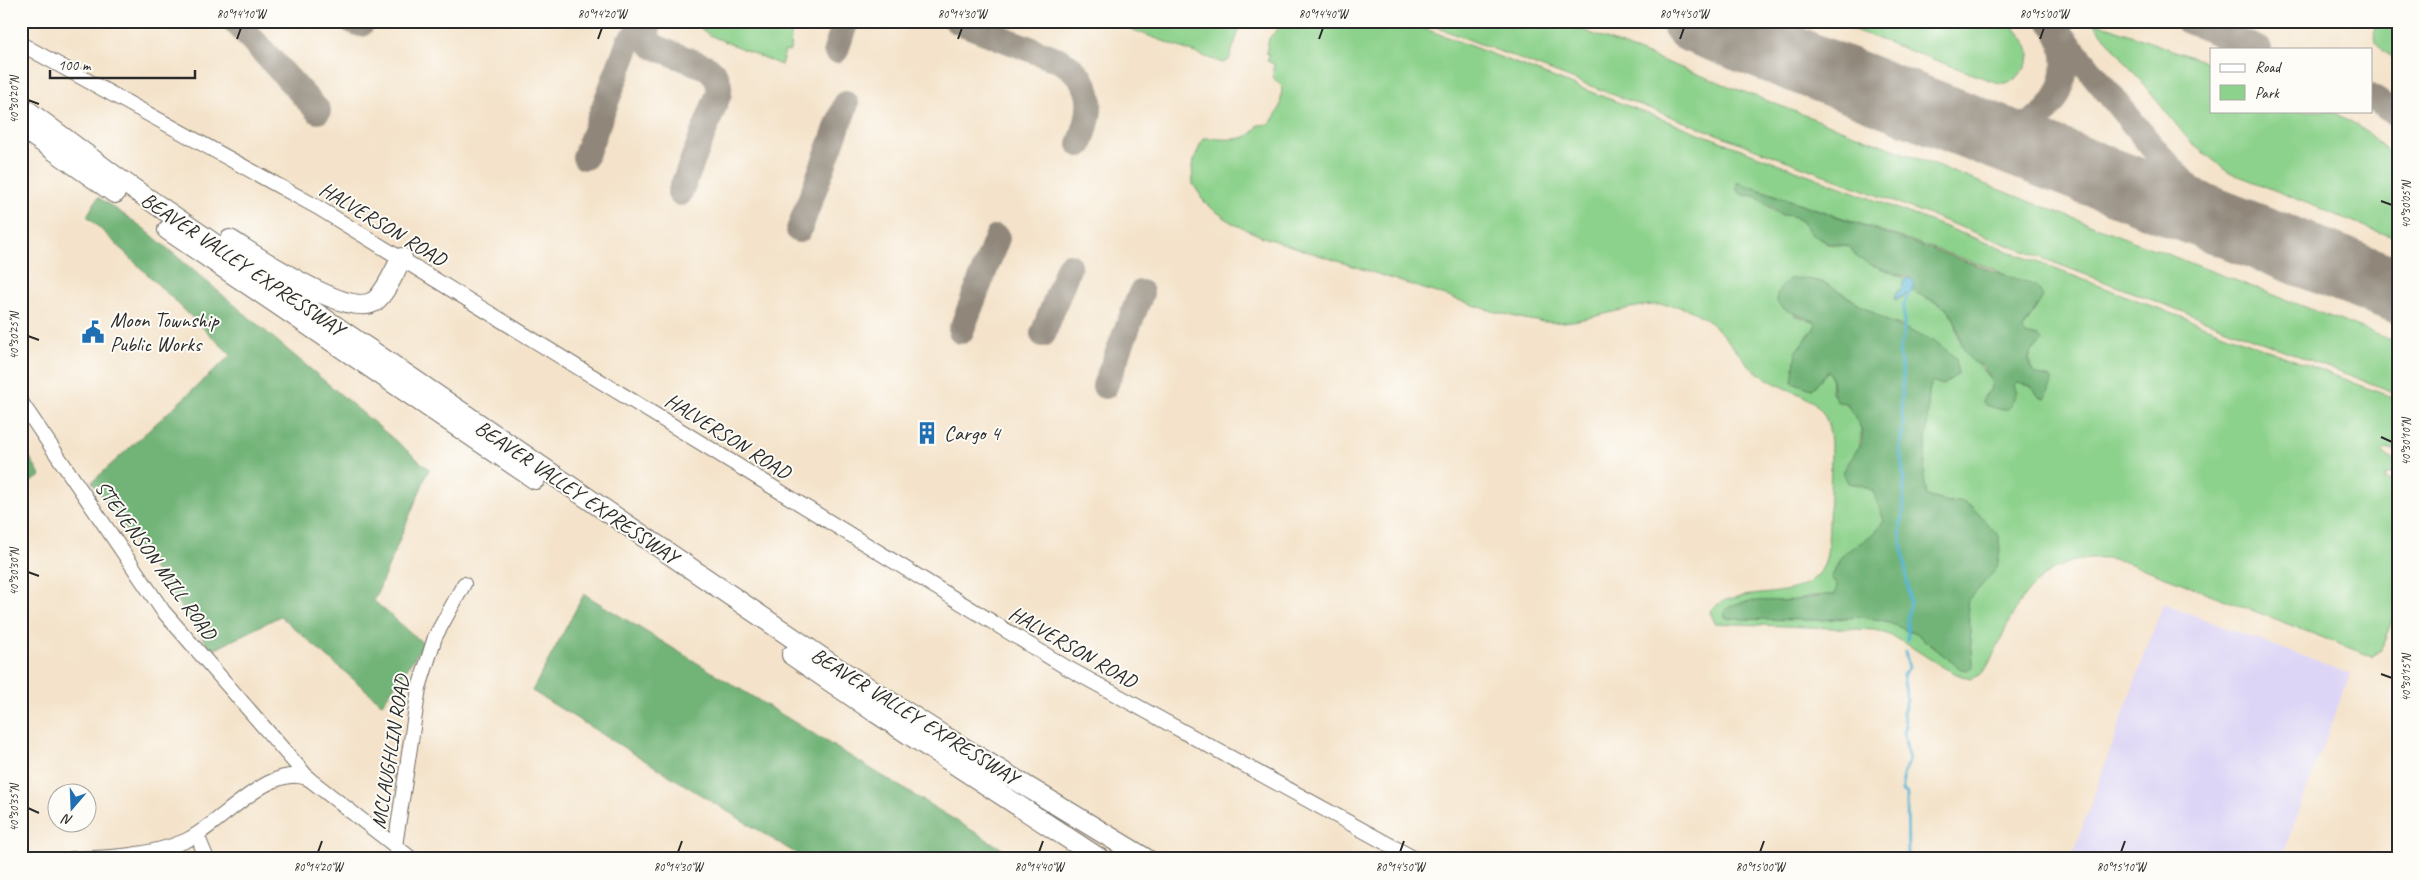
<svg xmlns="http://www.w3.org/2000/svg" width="2420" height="880" font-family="Caveat,sans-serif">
  <rect width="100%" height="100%" fill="#fdfcf7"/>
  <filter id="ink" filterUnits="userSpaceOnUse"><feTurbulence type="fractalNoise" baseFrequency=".02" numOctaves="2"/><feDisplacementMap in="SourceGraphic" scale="10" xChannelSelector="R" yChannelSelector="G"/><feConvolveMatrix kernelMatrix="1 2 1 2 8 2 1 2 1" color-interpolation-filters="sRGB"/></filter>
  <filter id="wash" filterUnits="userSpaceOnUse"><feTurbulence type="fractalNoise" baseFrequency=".0096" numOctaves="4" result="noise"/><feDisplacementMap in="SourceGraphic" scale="20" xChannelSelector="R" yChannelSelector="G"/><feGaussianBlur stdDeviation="1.12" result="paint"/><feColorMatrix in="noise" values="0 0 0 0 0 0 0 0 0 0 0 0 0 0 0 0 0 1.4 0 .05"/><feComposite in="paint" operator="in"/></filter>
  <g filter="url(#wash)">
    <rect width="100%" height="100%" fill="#f4e3ca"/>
    <path fill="#ddd5f6" d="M 2163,604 L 2350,674 L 2281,859 L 2071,859 Z"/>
    <g fill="#8dd28c" stroke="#5c7e5c" fill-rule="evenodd">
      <path d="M 692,21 L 792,21 L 790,50 L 789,52 L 785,51 L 781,65 L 709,35 Z"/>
      <path d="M 1109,21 L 1242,21 L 1230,57 L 1228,61 L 1222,63 Z"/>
      <path d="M 1272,21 L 1405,21 L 2399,400 L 2399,452 L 2385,449 L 2383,454 L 2394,460 L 2396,469 L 2393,473 L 2385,476 L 2384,480 L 2399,484 L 2399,621 L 2392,620 L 2381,650 L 2373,657 L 2153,572 C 2140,568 2127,561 2113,559 C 2074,552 2038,573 2018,605 C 2006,625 1998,647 1987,667 L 1980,675 L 1971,679 C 1936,670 1910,639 1875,630 L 1715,623 L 1710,612 C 1727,582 1806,608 1824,565 C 1829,552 1828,536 1829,523 C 1830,496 1831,470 1831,443 C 1828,393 1797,398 1764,377 C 1737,360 1724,326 1694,312 C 1654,292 1604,319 1563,322 C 1539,324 1515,317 1492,311 L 1263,237 L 1232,223 L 1206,204 L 1193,184 L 1192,166 L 1203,138 C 1222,138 1249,145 1258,125 L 1270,124 L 1280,108 L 1282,87 L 1273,77 L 1274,64 L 1267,61 L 1270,55 L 1266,53 L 1269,38 L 1280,27 L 1277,23 ZM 1737,182 L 1994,269 L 2043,296 L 2023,329 L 2025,334 L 2039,337 L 2035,349 L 2031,352 C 2028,361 2030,368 2036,375 L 2046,376 L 2051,385 L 2046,398 L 2040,398 C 2034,388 2028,383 2017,383 L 2014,386 L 2017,392 L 2008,409 L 1984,396 L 1990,391 L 1992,382 L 1959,339 L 1955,321 L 1948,309 L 1913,291 L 1897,300 L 1894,298 L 1896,292 L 1902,288 L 1906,279 L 1858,258 L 1849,246 L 1829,244 L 1812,234 L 1802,221 L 1793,216 L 1782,215 L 1774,211 ZM 1839,291 L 1887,321 L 1903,326 L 1958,374 L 1943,385 L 1932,381 L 1929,391 L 1924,477 L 1927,496 L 1948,502 L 1960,501 L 1972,507 L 1999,536 L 1978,590 L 1967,602 L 1973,662 L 1961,669 L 1918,635 L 1882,620 L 1860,617 L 1822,620 L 1729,619 L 1748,602 L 1796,600 L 1810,596 L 1835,595 L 1837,585 L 1831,577 C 1835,572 1838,561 1842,556 C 1859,541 1870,542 1884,520 L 1873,491 L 1861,485 L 1849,483 L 1846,465 C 1873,438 1861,411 1832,393 L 1831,374 L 1828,370 L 1812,389 L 1792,382 C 1795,367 1800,349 1808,335 C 1812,330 1815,329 1816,322 L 1794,315 Z"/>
      <path d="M 1420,21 L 1559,21 L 2399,343 L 2399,394 Z"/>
      <path d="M 1830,21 L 2008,21 C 2016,30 2029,42 2029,54 C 2029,66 2017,82 2005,83 C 2000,84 1994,81 1989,80 Z"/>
      <path d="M 2092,21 L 2211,64 L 2211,111 L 2331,111 L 2359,126 L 2399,160 L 2399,240 L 2229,172 L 2192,144 Z"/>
      <path d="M 2376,21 L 2399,21 L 2399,60 C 2381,52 2370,42 2376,21 Z"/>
    </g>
    <g fill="#72b478" stroke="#4e7052">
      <path d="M 1737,182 L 2037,286 L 2043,296 L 2023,329 L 2025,334 L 2039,337 L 2043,341 C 2039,346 2035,347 2031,352 C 2026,357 2030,371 2036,374 C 2040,377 2047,376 2051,378 L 2051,385 L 2046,398 L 2040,398 L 2031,386 L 2017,383 L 2014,386 C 2018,395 2013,401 2008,409 L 1998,409 L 1985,405 L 1982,400 L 1990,390 L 1992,382 L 1981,365 C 1955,358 1964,325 1948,310 C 1939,302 1923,297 1913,291 L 1914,289 L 1908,278 L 1872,265 L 1858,258 L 1849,246 L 1829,243 L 1811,234 L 1802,221 L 1793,216 L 1782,215 L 1755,196 L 1743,195 L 1737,191 Z"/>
      <path d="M 98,197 L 142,227 L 429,469 L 374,601 L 424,644 L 382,704 L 280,616 L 212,651 L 92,482 L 231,355 L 87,216 Z"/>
      <path d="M 1804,278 L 1825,283 L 1887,321 L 1936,342 L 1956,358 L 1958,374 L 1943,385 L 1932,381 L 1929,391 L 1924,477 L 1927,496 L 1948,502 L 1960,501 L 1972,507 L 1999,536 L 2000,551 L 1997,568 L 1967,602 L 1973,662 L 1973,666 L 1967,670 L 1961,669 L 1918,635 L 1882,620 L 1860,617 L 1822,620 L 1729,619 L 1725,617 L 1724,612 C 1737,595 1777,603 1796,600 C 1810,598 1821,594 1835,595 L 1837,585 L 1831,578 C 1835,572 1838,561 1842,556 C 1858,541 1870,542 1884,520 L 1873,491 L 1861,485 L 1848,483 L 1843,472 L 1862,442 L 1862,430 L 1847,403 L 1837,402 C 1830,391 1835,378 1828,371 L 1812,389 L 1792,382 L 1796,352 L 1814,329 L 1816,322 C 1794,311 1757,309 1789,279 Z"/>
      <path d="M 21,443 L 41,476 L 21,487 Z"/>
      <path d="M 584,594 L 1019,859 L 805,859 L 532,691 Z"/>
    </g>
    <path fill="#57b5d6" stroke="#417080" d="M 1911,278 L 1915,284 L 1913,291 L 1895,300 L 1895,294 L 1902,288 L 1906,279 Z"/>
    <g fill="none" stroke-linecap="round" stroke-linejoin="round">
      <g stroke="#57b5d6" stroke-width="3">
        <path d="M 1908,640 L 1907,622 L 1910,601 L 1900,529 L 1903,516 L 1904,483 L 1900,447 L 1903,423 L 1901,406 L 1903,375 L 1899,354 L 1904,332 L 1904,304 L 1909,293"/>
        <path d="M 1905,652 L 1909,667 L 1903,675 L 1907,700 L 1903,713 L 1906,726 L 1904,733 L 1909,762 L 1903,775 L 1903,791 L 1907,793 L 1908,859"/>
      </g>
      <g stroke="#90877a" stroke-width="26">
        <path d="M 235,21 L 318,111"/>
        <path d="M 353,21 L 361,24"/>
        <path d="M 648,21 L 647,38 L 653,46 L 708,68 C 717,75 720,83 719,93 L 680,193"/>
        <path d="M 957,21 L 1061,61 C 1097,83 1093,110 1080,144"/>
        <path d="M 1769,21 C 1808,59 1856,80 1905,102"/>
        <path d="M 2050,21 L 2158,154 L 2191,189 L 2243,225 L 2306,256"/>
        <path d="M 2188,21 L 2259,49"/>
        <path d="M 836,50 L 846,21"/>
        <path d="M 2371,97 L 2399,116"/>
        <path d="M 1945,117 C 1965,123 1985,132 2006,130 C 2053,127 2077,75 2058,34"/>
        <path d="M 585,157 L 629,42 L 644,29 L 648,21"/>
        <path d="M 799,230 L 846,104"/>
        <path d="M 2311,257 L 2399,287"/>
        <path d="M 961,331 L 997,238"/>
        <path d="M 1043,334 L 1069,266"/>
        <path d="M 1105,386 L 1141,293"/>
      </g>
      <path stroke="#90877a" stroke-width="65" d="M 1694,21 L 2399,291"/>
    </g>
  </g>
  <g filter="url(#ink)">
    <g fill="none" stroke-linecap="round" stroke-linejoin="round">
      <defs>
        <g id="minor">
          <path d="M 21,44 L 317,207 L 1064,666 L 1415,859"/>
          <path d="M 21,402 L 163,611 L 309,779"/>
          <path d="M 197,835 L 207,859"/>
          <path d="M 395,846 L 419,688 L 435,637 L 464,584"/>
          <path d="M 72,859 C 109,858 150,856 185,841 C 220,826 271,760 309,779 L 412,859"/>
        </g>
        <g id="highway">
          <path d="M 21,106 L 116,177 L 834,666 L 942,735 L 1146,859"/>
          <path d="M 21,127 L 115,193"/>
          <path d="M 168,230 L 535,479"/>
          <path d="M 230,240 C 255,255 348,320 375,301 C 387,291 394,271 402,258"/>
          <path d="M 792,655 L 875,712 L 1100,859"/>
        </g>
      </defs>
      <use href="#minor" stroke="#716b63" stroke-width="16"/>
      <use href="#highway" stroke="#716b63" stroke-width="22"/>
      <use href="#minor" stroke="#fff" stroke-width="14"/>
      <use href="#highway" stroke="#fff" stroke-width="20"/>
    </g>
  </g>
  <path fill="none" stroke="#2b2b2b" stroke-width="2" d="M 237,39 L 241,28M 598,39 L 602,28M 958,39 L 962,28M 1319,39 L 1323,28M 1680,39 L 1684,28M 2040,39 L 2044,28M 28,100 L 39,104M 2381,201 L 2392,205M 28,336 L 39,340M 2381,437 L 2392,442M 28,572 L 39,576M 2381,674 L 2392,678M 28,808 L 39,813M 318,852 L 322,841M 678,852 L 682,841M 1039,852 L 1043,841M 1400,852 L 1404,841M 1760,852 L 1764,841M 2121,852 L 2125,841"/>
  <defs>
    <symbol id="civic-bare" viewBox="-9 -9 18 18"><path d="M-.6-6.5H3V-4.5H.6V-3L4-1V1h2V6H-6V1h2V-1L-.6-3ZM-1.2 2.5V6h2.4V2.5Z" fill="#1f6fb2" stroke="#fdfcf7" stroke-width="2.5" paint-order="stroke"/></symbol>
    <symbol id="building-bare" viewBox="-9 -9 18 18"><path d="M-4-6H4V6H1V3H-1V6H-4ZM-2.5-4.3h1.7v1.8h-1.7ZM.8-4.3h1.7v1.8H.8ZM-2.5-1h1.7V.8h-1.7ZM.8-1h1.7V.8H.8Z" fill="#1f6fb2" stroke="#fdfcf7" stroke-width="2.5" paint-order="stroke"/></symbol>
  </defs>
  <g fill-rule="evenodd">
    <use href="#civic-bare" x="77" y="316" width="32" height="32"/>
    <use href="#building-bare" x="911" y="417" width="32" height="32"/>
  </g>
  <g text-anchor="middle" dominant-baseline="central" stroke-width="4" stroke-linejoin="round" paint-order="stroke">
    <g font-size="21" fill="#2b2b2b" stroke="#fdfcf7">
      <text transform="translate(383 224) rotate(31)">HALVERSON ROAD</text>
      <text transform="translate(243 264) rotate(34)">BEAVER VALLEY EXPRESSWAY</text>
      <text transform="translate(728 436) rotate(32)">HALVERSON ROAD</text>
      <text transform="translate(577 492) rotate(34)">BEAVER VALLEY EXPRESSWAY</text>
      <text transform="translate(156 560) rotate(54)">STEVENSON MILL ROAD</text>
      <text transform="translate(1073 647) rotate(30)">HALVERSON ROAD</text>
      <text transform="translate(915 716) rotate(32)">BEAVER VALLEY EXPRESSWAY</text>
      <text transform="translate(390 752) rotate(-81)">MCLAUGHLIN ROAD</text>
    </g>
    <g font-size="21" fill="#2b2b2b" stroke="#fdfcf7" text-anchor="start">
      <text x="110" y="320">Moon Township<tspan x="110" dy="24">Public Works</tspan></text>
      <text x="944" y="433">Cargo 4</text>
    </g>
  </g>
  <rect width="2420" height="880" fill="none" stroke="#fdfcf7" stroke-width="55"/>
  <rect x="2210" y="48" width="162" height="65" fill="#fdfcf7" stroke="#a9a8a5"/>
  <rect x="2220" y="64" width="25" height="8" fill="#ffffff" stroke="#a9a8a5"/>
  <text x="2255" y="72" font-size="15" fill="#2b2b2b">Road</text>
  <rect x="2220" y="85" width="25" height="15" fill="#8dd28c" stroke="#a9a8a5"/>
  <text x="2255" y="98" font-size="15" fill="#2b2b2b">Park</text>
  <g transform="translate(72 808) rotate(199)"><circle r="24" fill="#fdfcf7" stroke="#a9a8a5"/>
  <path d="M0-4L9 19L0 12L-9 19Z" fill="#1f6fb2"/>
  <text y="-8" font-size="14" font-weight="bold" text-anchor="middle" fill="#2b2b2b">N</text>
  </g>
  <path d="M50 70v8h145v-8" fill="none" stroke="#2b2b2b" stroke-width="2.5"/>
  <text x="58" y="70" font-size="15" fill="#2b2b2b" stroke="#fdfcf7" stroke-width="4" paint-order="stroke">100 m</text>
  <rect x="28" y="28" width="2364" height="824" fill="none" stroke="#2b2b2b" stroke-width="2"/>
  <g font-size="12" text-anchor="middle" fill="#2b2b2b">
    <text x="241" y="18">80°14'10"W</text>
    <text x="602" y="18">80°14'20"W</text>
    <text x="962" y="18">80°14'30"W</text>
    <text x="1323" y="18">80°14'40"W</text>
    <text x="1684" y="18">80°14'50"W</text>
    <text x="2044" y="18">80°15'00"W</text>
    <text transform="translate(14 100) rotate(-90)" y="4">40°30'20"N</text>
    <text transform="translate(2406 205) rotate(-90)" y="4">40°30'05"N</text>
    <text transform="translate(14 336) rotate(-90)" y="4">40°30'25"N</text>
    <text transform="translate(2406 442) rotate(-90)" y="4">40°30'10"N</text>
    <text transform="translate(14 572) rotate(-90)" y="4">40°30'30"N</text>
    <text transform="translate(2406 678) rotate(-90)" y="4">40°30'15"N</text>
    <text transform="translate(14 808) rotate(-90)" y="4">40°30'35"N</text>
    <text x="318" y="871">80°14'20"W</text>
    <text x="678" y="871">80°14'30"W</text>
    <text x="1039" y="871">80°14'40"W</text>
    <text x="1400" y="871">80°14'50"W</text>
    <text x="1760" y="871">80°15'00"W</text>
    <text x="2121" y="871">80°15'10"W</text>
  </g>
</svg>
